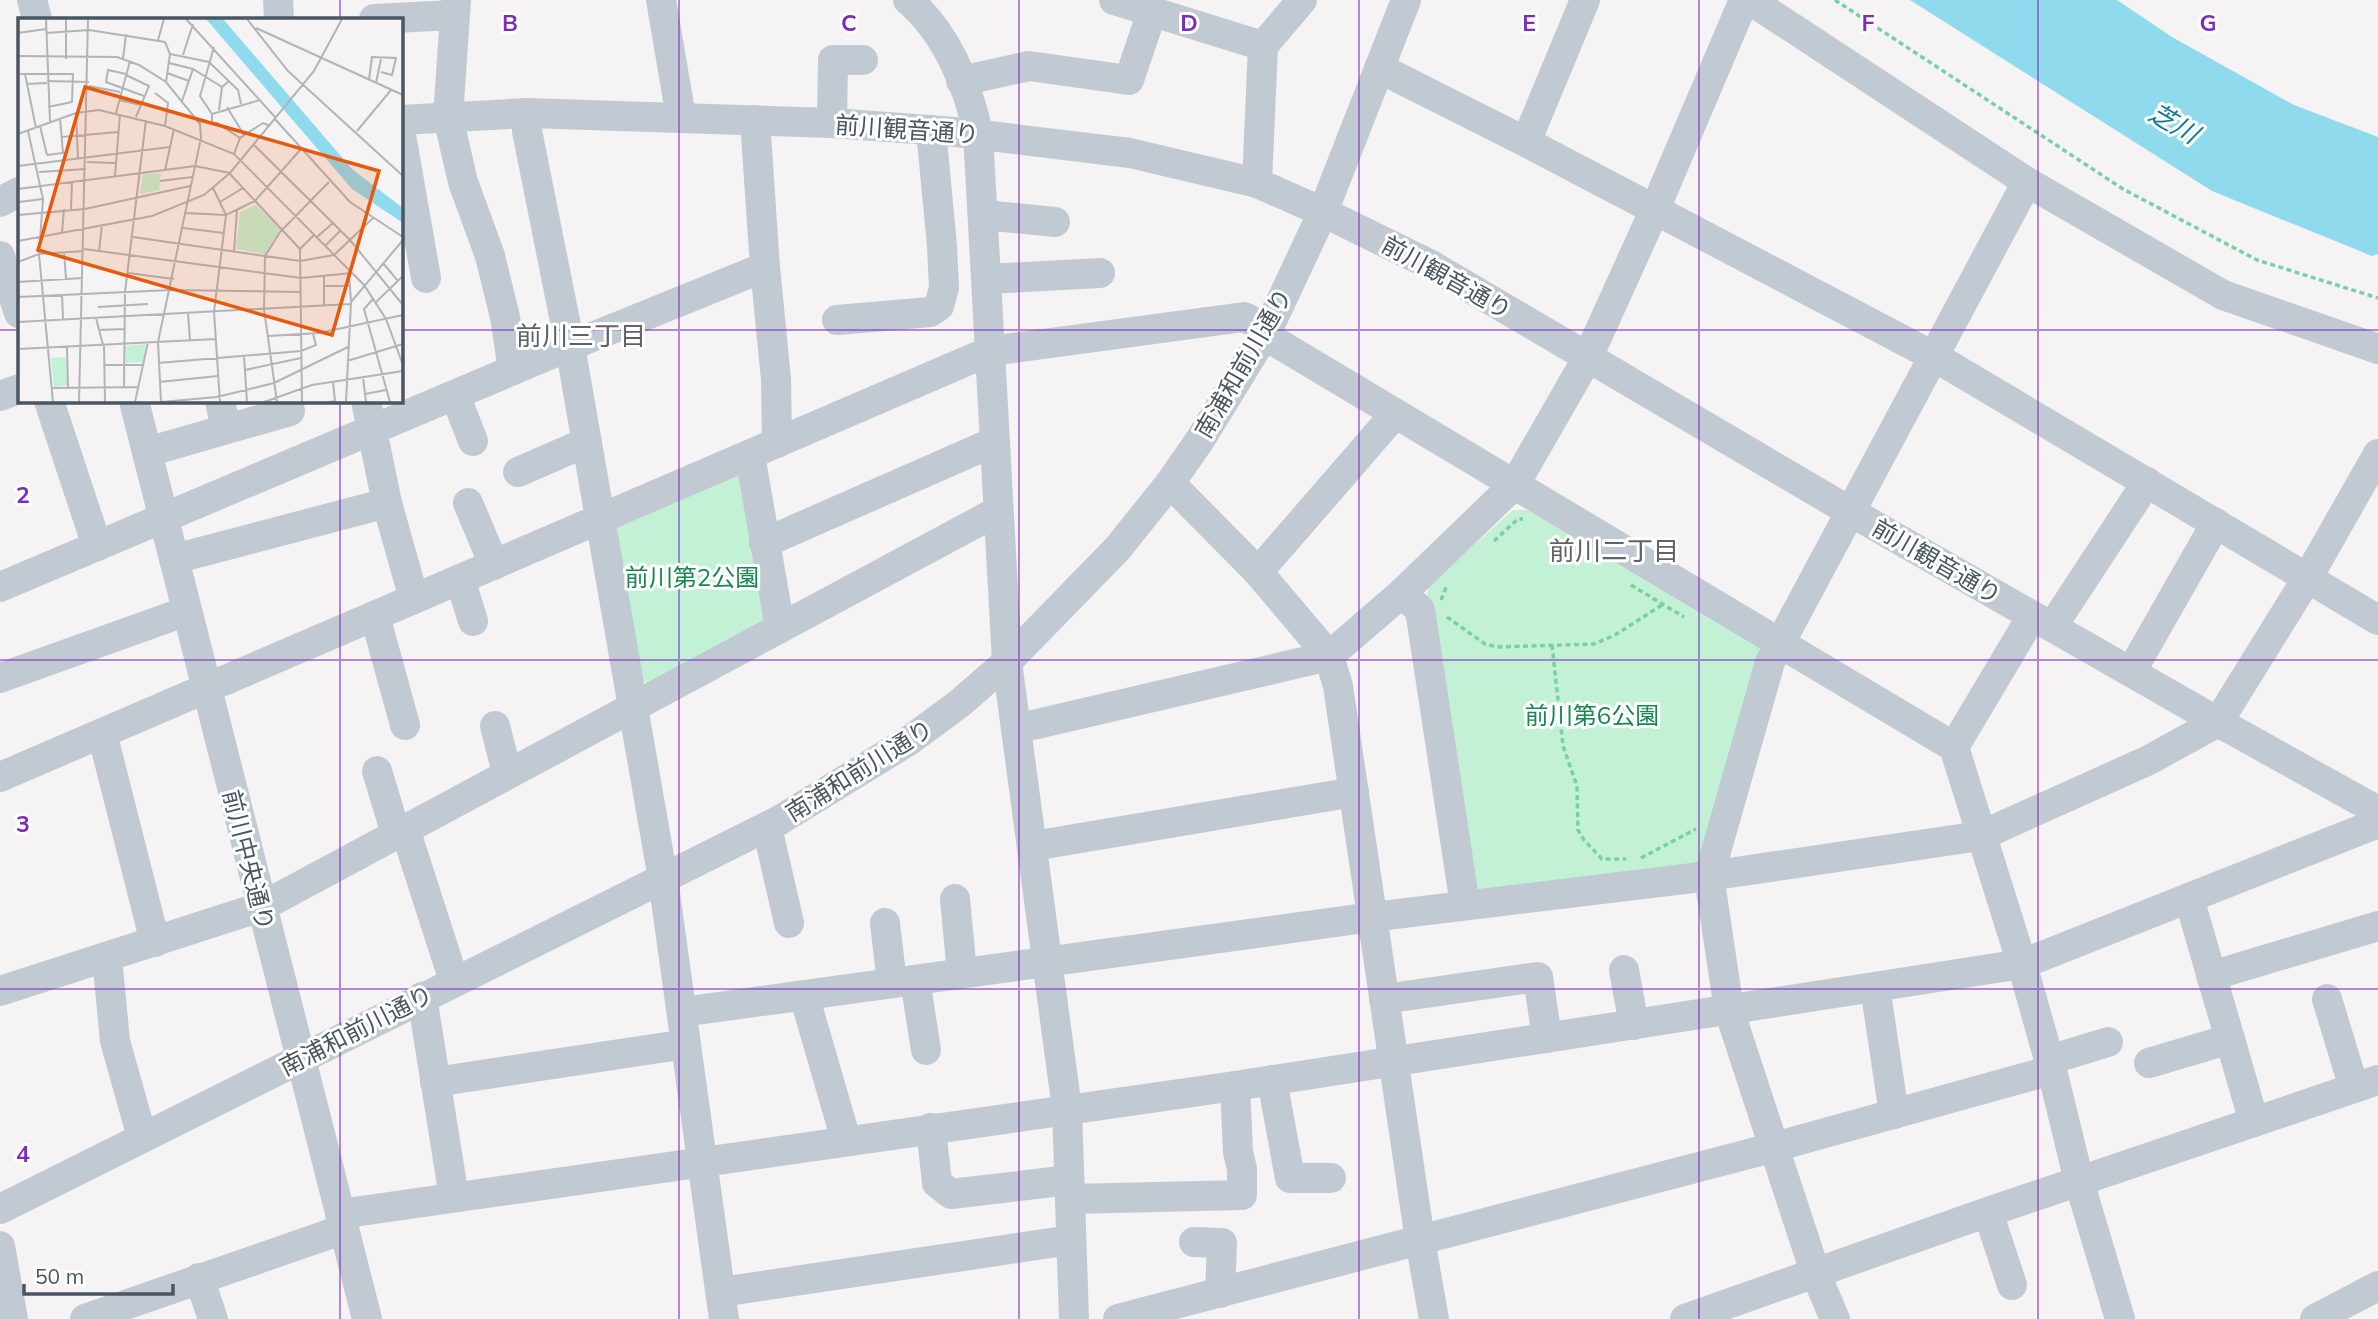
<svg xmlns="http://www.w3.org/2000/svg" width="2378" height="1319" font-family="Mulish,'Noto Sans JP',sans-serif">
  <rect width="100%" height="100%" fill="#f5f3f3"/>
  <g fill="#c3f1d5">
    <path d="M 739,472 L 767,623 L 652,685 L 638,679 L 613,540 L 620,523 Z"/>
    <path d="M 1513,510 L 1533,510 L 1759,644 L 1761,660 L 1702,858 L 1695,866 L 1484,893 L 1472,885 L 1426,599 L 1429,585 Z"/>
  </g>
  <path fill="#90daee" d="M 1910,0 L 2117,0 L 2172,37 L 2294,105 L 2378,137 L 2378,254 L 2372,256 L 2212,191 Z"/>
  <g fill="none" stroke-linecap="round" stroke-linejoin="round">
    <g stroke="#7ad0a6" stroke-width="3.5" stroke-dasharray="5 3.5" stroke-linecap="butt">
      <path d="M 1835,0 L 2123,189 L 2257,260 L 2378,298"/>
      <path d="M 1494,541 L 1518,519 L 1523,519"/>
      <path d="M 1631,585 L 1684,617"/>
      <path d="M 1441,600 L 1447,585"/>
      <path d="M 1447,617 L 1485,644 L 1497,647 L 1594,644 L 1615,635 L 1662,605"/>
      <path d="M 1552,645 L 1563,746 L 1577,786 L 1578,830 L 1584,840 L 1602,859 L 1626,859"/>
      <path d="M 1641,858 L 1696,829"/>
    </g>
    <g stroke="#c1cad2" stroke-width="30">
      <path d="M 32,0 L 37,19"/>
      <path d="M 278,0 L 279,19"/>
      <path d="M 456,0 L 448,117 L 463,182 L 490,256 L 505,317 L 513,370"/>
      <path d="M 661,0 L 681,117"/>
      <path d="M 908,0 C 946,32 968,85 978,133 L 1007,662 L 1067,1109 L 1074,1319"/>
      <path d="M 1114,0 L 1263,46"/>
      <path d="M 1750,0 L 2027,182 L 2223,295 L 2378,349"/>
      <path d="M 374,19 L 454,15"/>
      <path d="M 1379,68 L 1526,142 L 1935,357 L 2378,620"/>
      <path d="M 961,81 L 1029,66 L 1129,80 L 1152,12"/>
      <path d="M 527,113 L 527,131 L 570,346 L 663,879 L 724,1319"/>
      <path d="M 401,120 L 527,113 L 832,123 L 956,132 L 1130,153 L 1257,183 L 1323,212 L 1431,265 L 1851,512 L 2218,722 L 2378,811"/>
      <path d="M 755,120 L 765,267 L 776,379 L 777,443"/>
      <path d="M 832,123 L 833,60 L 863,60"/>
      <path d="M 401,135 L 426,278"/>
      <path d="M 1526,142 L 1585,0"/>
      <path d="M 1257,183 L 1263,46 L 1302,0"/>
      <path d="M 0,202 L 19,192"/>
      <path d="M 984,215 L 1055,222"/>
      <path d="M 0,256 L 19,313"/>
      <path d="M 987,279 L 1100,273"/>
      <path d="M 837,320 L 930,312 L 939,306 L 944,288 L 942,246 L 931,130"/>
      <path d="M 1264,335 L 1954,747"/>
      <path d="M 455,395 L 473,441"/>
      <path d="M 0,396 L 19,389"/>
      <path d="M 49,401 L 97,546"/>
      <path d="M 134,401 L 367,1319"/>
      <path d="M 220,401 L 226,429"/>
      <path d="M 366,401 L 387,503 L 414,599"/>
      <path d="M 147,452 L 290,411 L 287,401"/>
      <path d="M 750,455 L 780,628"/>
      <path d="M 518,472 L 587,442"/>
      <path d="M 1170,483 L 1258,572 L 1329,656 L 1338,686 L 1420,1240 L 1434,1319"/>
      <path d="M 468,503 L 494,565"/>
      <path d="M 764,543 L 994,442"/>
      <path d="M 174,559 L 387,503"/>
      <path d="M 1258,572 L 1395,414"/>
      <path d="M 460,579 L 473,621"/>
      <path d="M 0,587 L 570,346 L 765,267"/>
      <path d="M 1402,593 L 1420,610 L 1465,905"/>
      <path d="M 375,616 L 405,725"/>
      <path d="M 2032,616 L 1954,747 L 2022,964 L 2052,1070 L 2079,1181 L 2120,1319"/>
      <path d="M 2052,627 L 2147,482"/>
      <path d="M 2131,672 L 2216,523"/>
      <path d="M 0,678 L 187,611"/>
      <path d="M 495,726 L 507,773"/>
      <path d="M 1016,729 L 1329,656 L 1402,593 L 1515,484 L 1588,357 L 1655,209 L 1744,0"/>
      <path d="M 102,733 L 155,942"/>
      <path d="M 377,771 L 396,834"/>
      <path d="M 0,777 L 990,351 L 1244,317 L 1268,329"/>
      <path d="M 767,827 L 789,923"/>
      <path d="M 405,829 L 454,981"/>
      <path d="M 1033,846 L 1354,792"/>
      <path d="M 2189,898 L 2254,1122"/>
      <path d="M 955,899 L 962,973"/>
      <path d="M 885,923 L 892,983"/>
      <path d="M 107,957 L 115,1041 L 142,1137"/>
      <path d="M 1624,970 L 1634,1025"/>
      <path d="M 2211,976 L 2378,926"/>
      <path d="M 915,980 L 926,1050"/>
      <path d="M 1875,987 L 1894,1114"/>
      <path d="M 0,991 L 261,907 L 998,511"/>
      <path d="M 804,995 L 846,1140"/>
      <path d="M 422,997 L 454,1197"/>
      <path d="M 1384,999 L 1538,977 L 1547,1038"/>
      <path d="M 2327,999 L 2354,1088"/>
      <path d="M 682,1012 L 1372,917 L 1709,876 L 1980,836 L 2149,760 L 2218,722 L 2308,577 L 2378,454"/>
      <path d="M 2049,1060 L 2108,1042"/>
      <path d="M 2149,1063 L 2230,1039"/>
      <path d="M 1272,1080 L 1290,1178 L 1331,1178"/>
      <path d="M 435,1082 L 686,1044"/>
      <path d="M 931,1128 L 937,1183 L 951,1194 L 1069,1180"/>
      <path d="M 1070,1199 L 1242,1195 L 1242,1169 L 1238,1152 L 1235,1086"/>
      <path d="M 0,1209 L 780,820 L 910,740 L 960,703 L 1007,662 L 1118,548 L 1170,483 L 1200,440 L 1268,329 L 1323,212 L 1406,0"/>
      <path d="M 1988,1212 L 2012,1285"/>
      <path d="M 340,1214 L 1235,1086 L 2022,964 L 2378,823"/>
      <path d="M 1194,1242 L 1222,1243 L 1220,1293"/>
      <path d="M 0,1246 L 13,1319"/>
      <path d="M 199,1278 L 213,1319"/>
      <path d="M 721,1292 L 1071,1240"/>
      <path d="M 85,1319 L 344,1229"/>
      <path d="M 1118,1319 L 1760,1151 L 2052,1070"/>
      <path d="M 1685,1319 L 1988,1212 L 2378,1080"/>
      <path d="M 1835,1319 L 1815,1272 L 1729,1010 L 1709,876 L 1770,662 L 2027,182"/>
      <path d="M 2315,1319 L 2378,1286"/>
    </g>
  </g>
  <path fill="none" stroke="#7b2cbf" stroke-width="2" stroke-opacity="0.55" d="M 340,0 L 340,19M 679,0 L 679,1319M 1019,0 L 1019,1319M 1359,0 L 1359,1319M 1699,0 L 1699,1319M 2038,0 L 2038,1319M 0,330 L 19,330M 401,330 L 2378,330M 340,401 L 340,1319M 0,660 L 2378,660M 0,989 L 2378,989"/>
  <g text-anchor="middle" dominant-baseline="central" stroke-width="6" stroke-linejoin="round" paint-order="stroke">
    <g font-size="24" fill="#4a5661" stroke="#fff">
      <text transform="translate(907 129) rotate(4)">前川観音通り</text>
      <text transform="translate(1447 277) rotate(29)">前川観音通り</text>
      <text transform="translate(1243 363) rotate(-60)">南浦和前川通り</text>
      <text transform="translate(1937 561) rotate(30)">前川観音通り</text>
      <text transform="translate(859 770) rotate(-32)">南浦和前川通り</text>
      <text transform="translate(249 860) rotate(76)">前川中央通り</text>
      <text transform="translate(356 1030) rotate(-27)">南浦和前川通り</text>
    </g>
    <g font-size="24" fill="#17864f" stroke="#fff">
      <text x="692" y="577">前川第2公園</text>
      <text x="1592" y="715">前川第6公園</text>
    </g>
    <g font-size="26" font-style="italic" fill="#0c7c9b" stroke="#fff">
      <text transform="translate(2174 123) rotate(30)">芝川</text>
    </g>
    <g font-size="26" fill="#5f6368" stroke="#fff">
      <text x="581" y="335">前川三丁目</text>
      <text x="1614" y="550">前川二丁目</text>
    </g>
  </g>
  <g transform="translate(18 18)">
    <rect width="385" height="385" fill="#f5f3f3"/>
    <path d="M 143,155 L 141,172 L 122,176 L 125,156 ZM 238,187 L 262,211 L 247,236 L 218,231 L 222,194 ZM 128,326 L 125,344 L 108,345 L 107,328 ZM 48,339 L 49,367 L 36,369 L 33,340 Z" fill="#c3f1d5"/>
    <path d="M 188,1 L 205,1 L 334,151 L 385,190 L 385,205 L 334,171 Z" fill="#90daee"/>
    <path fill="none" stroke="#b1b4b9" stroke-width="2" d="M 28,1 L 32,104M 48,1 L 48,41M 168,1 L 257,99M 229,1 L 270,53 L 385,158M 238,10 L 385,77M 0,15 L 28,11M 28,15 L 71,12 L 147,24 L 152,36 L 148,64M 140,22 L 146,1M 152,36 L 191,44 L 220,72 L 223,86M 165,37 L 175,6M 0,38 L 99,39 L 121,47 L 148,64 L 182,106 L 183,120 L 140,324 L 143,384M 105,41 L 108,16M 151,45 L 175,51M 149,55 L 171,63M 0,56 L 55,56 L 54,84 L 30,89M 7,56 L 18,110M 108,56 L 90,52 L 88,64 L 126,78M 108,57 L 131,68 L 118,99M 351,62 L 354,39 L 378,40 L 374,57 L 363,54M 29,63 L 71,64M 358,65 L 363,41M 8,66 L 29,65M 71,68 L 102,74M 137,75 L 150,85 L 147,108M 101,82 L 123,87M 164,83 L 175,51 L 204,69M 209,89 L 226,117M 201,92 L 204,69 L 211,63M 58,95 L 60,140M 98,95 L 112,43M 194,96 L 242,82M 256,100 L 332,184 L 385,219M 180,103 L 199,105 L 222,120M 194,103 L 194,96 L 182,78 L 196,29M 22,108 L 29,137M 10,113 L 25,181 L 21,236 L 35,384M 339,113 L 373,72M 0,116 L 58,95 L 81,92 L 147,108 L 216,136 L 346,267 L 368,301 L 385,347M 44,119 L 100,114M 235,126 L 332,222 L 385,287M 216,136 L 222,120 L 245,105 L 250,107M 29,137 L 45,135 L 42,100M 69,144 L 97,145M 0,148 L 152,129M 147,152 L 156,111M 21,154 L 68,151M 211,155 L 282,231M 97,158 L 102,96M 142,163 L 174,159M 195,170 L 208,197 L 196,294 L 202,384M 0,171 L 177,148 L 212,155M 1,184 L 25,181M 202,184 L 225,170M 53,191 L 54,163M 167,195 L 208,197 L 237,183 L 283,131M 0,197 L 67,191 L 172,168M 165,210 L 206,215M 44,215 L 46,191M 115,219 L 282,243 L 316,237 L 355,200M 299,219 L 315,205M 0,223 L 134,198 L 186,177 L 212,155 L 296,53 L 324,1M 307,228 L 323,212M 66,231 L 283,260 L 334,255M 81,233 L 84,207M 216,233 L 219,192M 46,234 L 48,261M 0,244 L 21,236 L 66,233M 365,245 L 380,263M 110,255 L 156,261M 331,255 L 333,284M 306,258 L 306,288M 0,264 L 65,260M 306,268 L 331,268M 44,277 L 45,301M 0,279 L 153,272 L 283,274M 355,281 L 346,291 L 372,384M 357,285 L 385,258M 80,289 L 130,286M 170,295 L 172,322M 78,300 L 85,327M 0,304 L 332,286M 81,312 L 107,311M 250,318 L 301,315 L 385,297M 86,327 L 87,384M 49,329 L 50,370M 0,331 L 198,321M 226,338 L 229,384M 329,343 L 385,326M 140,345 L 283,333 L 298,327 L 295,316M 86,347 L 126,347M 227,352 L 283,340M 345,359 L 348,384M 141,364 L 200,358M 106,369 L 107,274 L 128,102M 34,370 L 121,369M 347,376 L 368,372M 61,384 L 70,1M 117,384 L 130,324M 143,384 L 199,379 L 256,365 L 330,329M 246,384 L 294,367 L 385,353M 259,384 L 246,291 L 247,238 L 262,214 L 311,164M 284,384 L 282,231 L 296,217M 311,384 L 317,383 L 315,364M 328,384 L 333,284 L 385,222"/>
    <path fill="#e8590c" fill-opacity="0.15" stroke="#e8590c" stroke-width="3.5" d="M 67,69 L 361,153 L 314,317 L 20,232 Z"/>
    <rect width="385" height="385" fill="none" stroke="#4a5661" stroke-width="3.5"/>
  </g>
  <g font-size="23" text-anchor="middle" font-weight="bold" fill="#7b2cbf" stroke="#fff" stroke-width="6" stroke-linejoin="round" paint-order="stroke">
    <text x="510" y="31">B</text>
    <text x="849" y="31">C</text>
    <text x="1189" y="31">D</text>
    <text x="1529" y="31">E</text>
    <text x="1868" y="31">F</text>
    <text x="2208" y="31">G</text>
    <text x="23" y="503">2</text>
    <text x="23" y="832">3</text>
    <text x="23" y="1162">4</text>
  </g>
  <path d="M24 1284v10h149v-10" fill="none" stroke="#4a5661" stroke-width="3.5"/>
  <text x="35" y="1284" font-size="21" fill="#4a5661" stroke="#ffffff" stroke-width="5" paint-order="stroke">50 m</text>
</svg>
